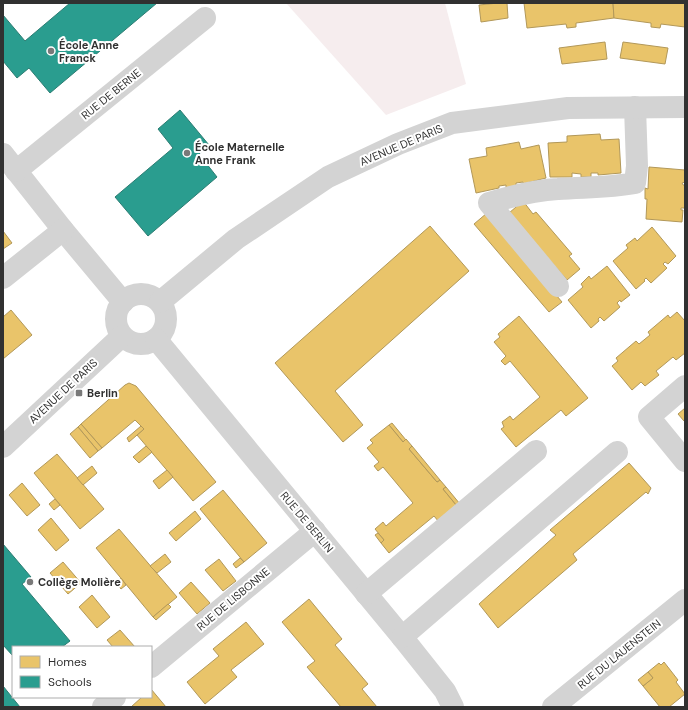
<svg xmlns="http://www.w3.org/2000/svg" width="688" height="710" font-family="'DM Sans',sans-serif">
  <rect width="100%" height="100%" fill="#fff"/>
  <path fill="#f6edee" d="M 286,3 L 445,3 L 466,84 L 386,115 Z"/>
  <g fill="#e9c46a" stroke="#b29859">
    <path d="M 498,3 L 507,3 L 508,18 L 481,22 L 479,5 Z"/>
    <path d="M 524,3 L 613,3 L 614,18 L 576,23 L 576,27 L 567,28 L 566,24 L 527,28 Z"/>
    <path d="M 613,3 L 685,3 L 685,27 L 661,24 L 660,28 L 651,27 L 651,23 L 614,18 Z"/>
    <path d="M 605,42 L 607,59 L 562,64 L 559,48 Z"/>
    <path d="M 623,42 L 668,48 L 665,64 L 620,58 Z"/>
    <path d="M 600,134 L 601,140 L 619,139 L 621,173 L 598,175 L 598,173 L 591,173 L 591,177 L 581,177 L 581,174 L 572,173 L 572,177 L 550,177 L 548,143 L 567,142 L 567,136 Z"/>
    <path d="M 519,142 L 521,149 L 539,145 L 546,178 L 523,184 L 523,182 L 516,183 L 516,187 L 506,188 L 506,185 L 499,186 L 499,188 L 476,193 L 469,159 L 487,156 L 486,148 Z"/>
    <path d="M 649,167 L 685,170 L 685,182 L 682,183 L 683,185 L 685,185 L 685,208 L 681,208 L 681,210 L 683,210 L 682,222 L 646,219 L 647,199 L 645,199 L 645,188 L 648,189 Z"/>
    <path d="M 523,201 L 533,214 L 536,212 L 572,254 L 569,256 L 580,269 L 567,280 L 509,213 Z"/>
    <path d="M 487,213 L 562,302 L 549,312 L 474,224 Z"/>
    <path d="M 430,226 L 469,271 L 335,391 L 363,425 L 343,442 L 275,363 Z"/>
    <path d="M 652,227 L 676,256 L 668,264 L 665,262 L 663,264 L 667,268 L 651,283 L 646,278 L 644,280 L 645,281 L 636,289 L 613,261 L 628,248 L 626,245 L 635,238 L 637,241 Z"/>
    <path d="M 3,231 L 12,243 L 3,249 Z"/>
    <path d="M 607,266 L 630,295 L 621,302 L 620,300 L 617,303 L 620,307 L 604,321 L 600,317 L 598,319 L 599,321 L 591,328 L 568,300 L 583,287 L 581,284 L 589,276 L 591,279 Z"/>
    <path d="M 11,310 L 32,335 L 3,359 L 3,317 Z"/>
    <path d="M 677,312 L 685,321 L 685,353 L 676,360 L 673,357 L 661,367 L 656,371 L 659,375 L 645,386 L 641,382 L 632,390 L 612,366 L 618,361 L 616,358 L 636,341 L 639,344 L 650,335 L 648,332 L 668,315 L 670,318 Z"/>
    <path d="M 519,316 L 588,398 L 566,416 L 561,410 L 516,447 L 501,429 L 504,427 L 502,422 L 510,416 L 513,420 L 540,397 L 510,361 L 505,365 L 501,361 L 506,356 L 494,342 L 500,337 L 498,334 Z"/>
    <path d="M 129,383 L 136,386 L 216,482 L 193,501 L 137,435 L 144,429 L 135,420 L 102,448 L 81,424 L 125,385 Z"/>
    <path d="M 685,408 L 685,421 L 684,421 L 678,414 Z"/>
    <path d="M 392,423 L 406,440 L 403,442 L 389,425 Z"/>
    <path d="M 81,424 L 102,448 L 98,451 L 78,427 Z"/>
    <path d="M 389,425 L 403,442 L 406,439 L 412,446 L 409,449 L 437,482 L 440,480 L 446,487 L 443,489 L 457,506 L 439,522 L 434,516 L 389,553 L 381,543 L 384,540 L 375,529 L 383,522 L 386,526 L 413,503 L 383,467 L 378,471 L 374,466 L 379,462 L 367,448 L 373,443 L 370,440 Z"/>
    <path d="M 141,426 L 144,429 L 129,442 L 127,438 Z"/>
    <path d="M 78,427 L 98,451 L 90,458 L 70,434 Z"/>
    <path d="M 146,446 L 152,452 L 139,463 L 133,457 Z"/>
    <path d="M 412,446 L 440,480 L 437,482 L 409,449 Z"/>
    <path d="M 57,454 L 104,509 L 80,529 L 34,473 Z"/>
    <path d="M 629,463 L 651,488 L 648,494 L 646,492 L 573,554 L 577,560 L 498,628 L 479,604 L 556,535 L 550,530 Z"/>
    <path d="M 92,466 L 97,473 L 83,485 L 77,478 Z"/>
    <path d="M 167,470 L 173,477 L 159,489 L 153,481 Z"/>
    <path d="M 22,483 L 40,505 L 27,516 L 9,495 Z"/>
    <path d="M 446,487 L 460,504 L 457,506 L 443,489 Z"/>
    <path d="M 223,490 L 267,543 L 244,562 L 200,509 Z"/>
    <path d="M 55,499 L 60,505 L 54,510 L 49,504 Z"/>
    <path d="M 195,511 L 201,519 L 176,541 L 169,533 Z"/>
    <path d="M 51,518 L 69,540 L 56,551 L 38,530 Z"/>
    <path d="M 119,529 L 177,597 L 153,617 L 96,548 Z"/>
    <path d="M 378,533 L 384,540 L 381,543 L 375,535 Z"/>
    <path d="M 165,554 L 171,562 L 157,573 L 150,566 Z"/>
    <path d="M 240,558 L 244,562 L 236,568 L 233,564 Z"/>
    <path d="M 219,559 L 236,581 L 223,591 L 205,570 Z"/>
    <path d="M 63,562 L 81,583 L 68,594 L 50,573 Z"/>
    <path d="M 121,578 L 126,585 L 121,589 L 116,583 Z"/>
    <path d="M 191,582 L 210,603 L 197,614 L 179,593 Z"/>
    <path d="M 92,595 L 110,617 L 97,628 L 79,607 Z"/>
    <path d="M 309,599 L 342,639 L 335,645 L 368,684 L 362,689 L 377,707 L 341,707 L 307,667 L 315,661 L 282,622 Z"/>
    <path d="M 168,604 L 171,607 L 156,620 L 153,617 Z"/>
    <path d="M 246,622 L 264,644 L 231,670 L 237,677 L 205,704 L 187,682 L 219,656 L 213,649 Z"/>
    <path d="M 120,630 L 135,647 L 113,647 L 107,640 Z"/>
    <path d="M 664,662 L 678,680 L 676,682 L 685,694 L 669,707 L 660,707 L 643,686 L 653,678 L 648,672 L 659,663 L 661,665 Z"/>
    <path d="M 648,672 L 653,678 L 643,686 L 638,680 Z"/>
    <path d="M 151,689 L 166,707 L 131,707 L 142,697 L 151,697 Z"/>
  </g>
  <g fill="#2a9d8f" stroke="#2c7d73">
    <path d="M 70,3 L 157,3 L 50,93 L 29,68 L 17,78 L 3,61 L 3,15 L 25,41 Z"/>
    <path d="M 180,110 L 209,145 L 199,154 L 217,177 L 148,236 L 115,197 L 173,148 L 158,129 Z"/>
    <path d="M 3,544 L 31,577 L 22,584 L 70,641 L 62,647 L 13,647 L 13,656 L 3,645 Z"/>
    <path d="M 3,686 L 20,707 L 3,707 Z"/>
  </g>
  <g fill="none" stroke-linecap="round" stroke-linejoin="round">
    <g stroke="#d3d3d3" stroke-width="22">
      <path d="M 3,154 L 63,230 L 123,302"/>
      <path d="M 16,171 L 205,18"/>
      <path d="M 3,278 L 63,230"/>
      <path d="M 558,286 L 489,203 C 512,196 534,190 558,189 C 583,187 609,188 635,183 L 637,166 L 635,107"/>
      <circle cx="141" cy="319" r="25"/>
      <path d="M 160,302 L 236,239 L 328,177 L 398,144 L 452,123 L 568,108 L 685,107"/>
      <path d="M 156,339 L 402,637 L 445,691 L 453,707"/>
      <path d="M 685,386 L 649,417 L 685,461"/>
      <path d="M 3,447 L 122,336"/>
      <path d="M 366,594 L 536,451"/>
      <path d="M 402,637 L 617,452"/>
      <path d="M 151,667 L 315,531"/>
      <path d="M 103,707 L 115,697"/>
      <path d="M 553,707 L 685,600"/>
    </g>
  </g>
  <g fill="#797979" stroke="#fff" stroke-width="1.5">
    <circle cx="51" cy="51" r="4"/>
    <circle cx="187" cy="153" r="4"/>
    <rect x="75" y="389" width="8" height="8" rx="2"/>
    <circle cx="30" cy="582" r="4"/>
  </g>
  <g text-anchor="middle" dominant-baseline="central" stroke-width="4" stroke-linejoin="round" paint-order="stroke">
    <g font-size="11" font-weight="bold" fill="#313131" stroke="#fff" text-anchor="start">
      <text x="59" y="45">École Anne<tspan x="59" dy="13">Franck</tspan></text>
      <text x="195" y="147">École Maternelle<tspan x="195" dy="13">Anne Frank</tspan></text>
      <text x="87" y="393">Berlin</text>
      <text x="38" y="582">Collège Molière</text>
    </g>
    <g font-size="11" fill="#313131" stroke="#fff">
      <text transform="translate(111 94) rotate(-39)">RUE DE BERNE</text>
      <text transform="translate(401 145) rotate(-23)">AVENUE DE PARIS</text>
      <text transform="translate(63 391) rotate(-43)">AVENUE DE PARIS</text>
      <text transform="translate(307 522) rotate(50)">RUE DE BERLIN</text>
      <text transform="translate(233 599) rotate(-40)">RUE DE LISBONNE</text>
      <text transform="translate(619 654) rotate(-39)">RUE DU LAUENSTEIN</text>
    </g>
  </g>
  <rect width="688" height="710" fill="none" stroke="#313131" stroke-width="8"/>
  <rect x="12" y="646" width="140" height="52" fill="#ffffff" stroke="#adadad"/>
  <rect x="20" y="656" width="20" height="12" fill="#e9c46a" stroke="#adadad"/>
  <text x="48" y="666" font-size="12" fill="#313131">Homes</text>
  <rect x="20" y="676" width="20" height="12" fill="#2a9d8f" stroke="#adadad"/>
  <text x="48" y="686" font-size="12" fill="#313131">Schools</text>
</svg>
